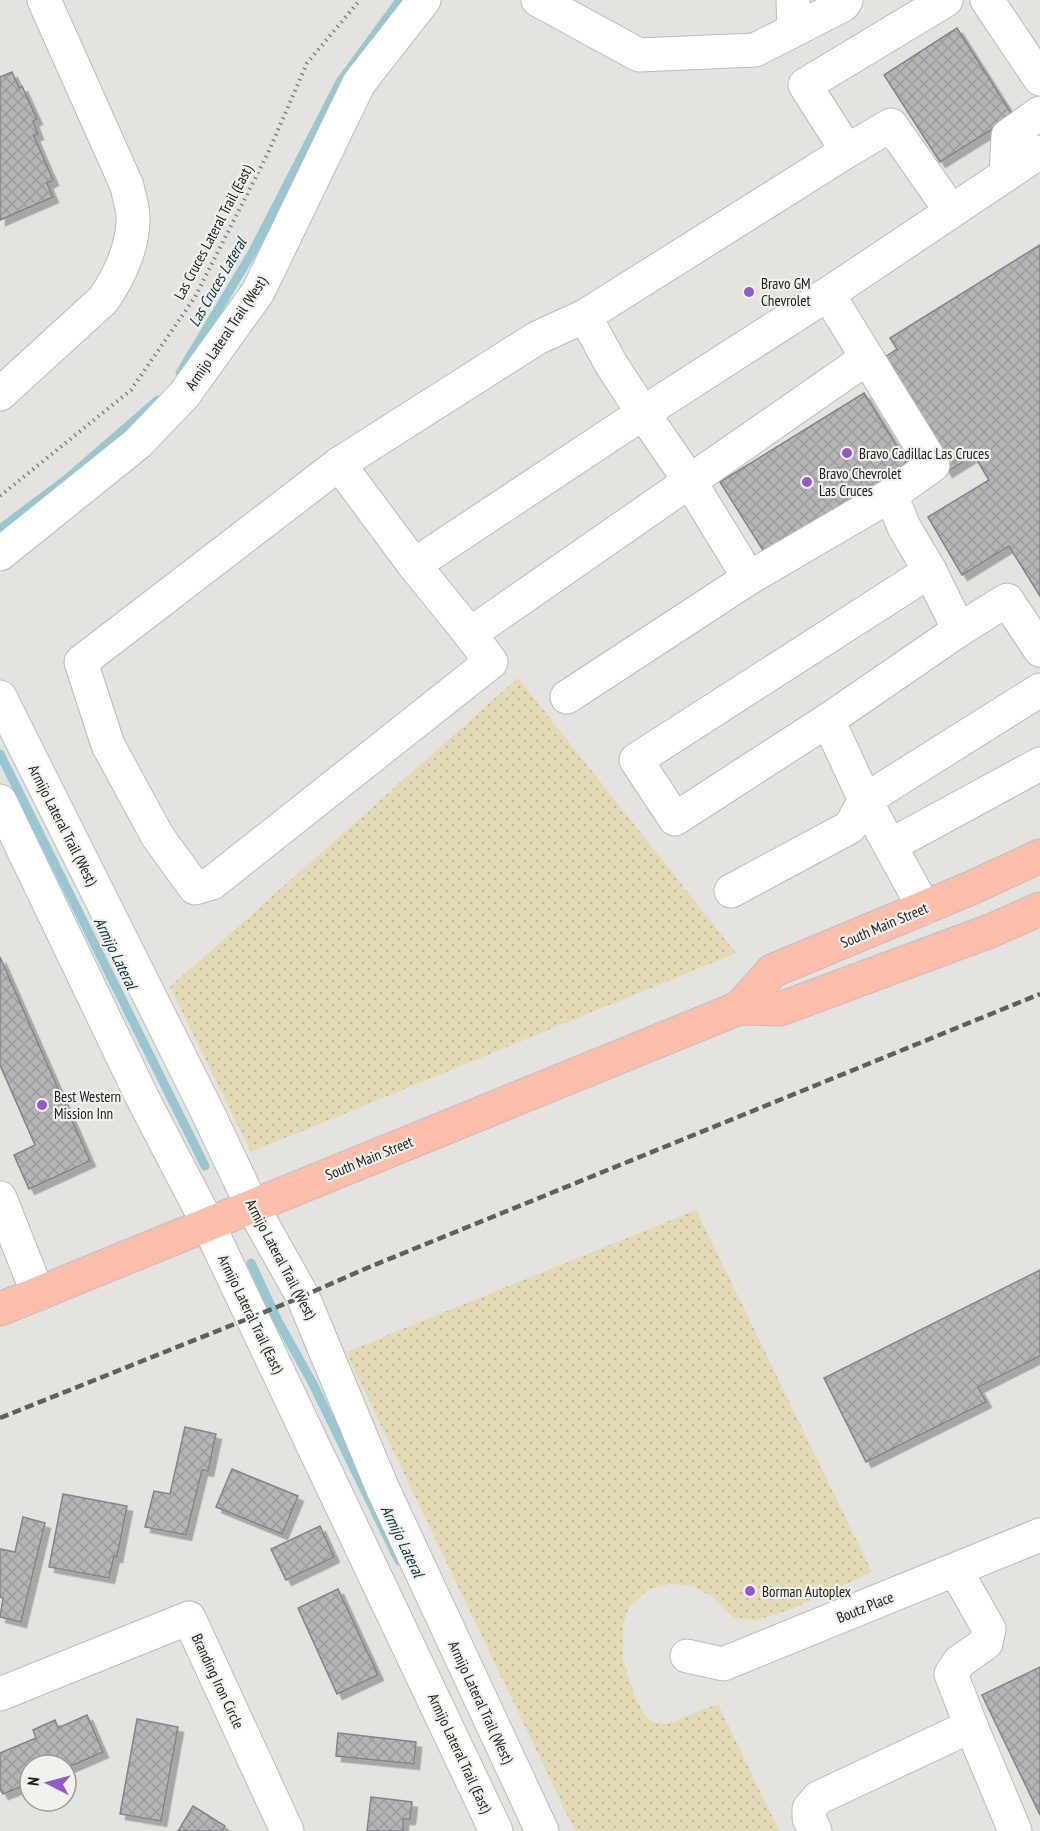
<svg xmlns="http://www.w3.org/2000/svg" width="1040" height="1831" font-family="'PT Sans Narrow',sans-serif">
  <defs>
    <pattern id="sand-dots" width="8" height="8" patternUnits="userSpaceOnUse" patternTransform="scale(1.5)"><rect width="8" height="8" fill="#e4dab5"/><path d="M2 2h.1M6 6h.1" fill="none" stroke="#c3ba9b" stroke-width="1.8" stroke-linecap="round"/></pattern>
    <pattern id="building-cross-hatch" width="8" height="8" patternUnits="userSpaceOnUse" patternTransform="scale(1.5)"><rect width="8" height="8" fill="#b5b4b7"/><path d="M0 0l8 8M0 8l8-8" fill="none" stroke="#9b9a9d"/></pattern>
    <filter id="shadow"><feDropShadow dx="5.5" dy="5.5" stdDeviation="0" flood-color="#0004"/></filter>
  </defs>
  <rect width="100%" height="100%" fill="#e4e3e0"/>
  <g fill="url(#sand-dots)">
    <path d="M 518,678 L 736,953 L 251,1152 L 170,987 Z"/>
    <path d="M 696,1210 L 872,1572 L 792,1609 L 756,1620 L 734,1618 L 714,1598 L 693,1586 L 670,1584 L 649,1589 L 629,1607 L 623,1624 L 623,1660 L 635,1697 L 646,1717 L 655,1723 L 667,1724 L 718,1704 L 779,1831 L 575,1831 L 346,1352 Z"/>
  </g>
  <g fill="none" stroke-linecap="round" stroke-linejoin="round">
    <g stroke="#98c7d2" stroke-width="9">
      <path d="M 180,373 L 252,253 L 340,82 L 400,0"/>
      <path d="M 0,529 L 68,478 L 158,400"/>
      <path d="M 0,754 L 205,1166"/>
      <path d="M 251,1263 L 278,1321 L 313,1384 L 399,1561"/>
    </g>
  </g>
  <g fill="url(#building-cross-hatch)" stroke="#848386" stroke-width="1.5" filter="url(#shadow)">
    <path d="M 957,28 L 1013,116 L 940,162 L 884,75 Z"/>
    <path d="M 12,72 L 19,88 L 22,86 L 37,119 L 33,121 L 38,134 L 34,136 L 53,180 L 47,183 L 53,197 L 0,220 L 0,77 Z"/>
    <path d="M 1040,245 L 1040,596 L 1009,546 L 962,575 L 928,517 L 989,480 L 974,455 L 947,472 L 879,361 L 897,349 L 890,338 Z"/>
    <path d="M 864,393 L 909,466 L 766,555 L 720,482 Z"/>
    <path d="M 0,957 L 90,1161 L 29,1189 L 14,1155 L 35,1145 L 0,1065 Z"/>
    <path d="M 1040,1270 L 1040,1356 L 978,1387 L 986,1402 L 866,1462 L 824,1378 Z"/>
    <path d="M 185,1427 L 216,1434 L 208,1471 L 202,1470 L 186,1535 L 145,1527 L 154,1491 L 170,1494 Z"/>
    <path d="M 232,1469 L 298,1496 L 282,1534 L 216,1507 Z"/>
    <path d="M 63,1494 L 127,1506 L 117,1557 L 114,1556 L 109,1578 L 49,1567 Z"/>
    <path d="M 23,1517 L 45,1523 L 21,1622 L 0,1617 L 3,1598 L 0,1597 L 0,1549 L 15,1552 Z"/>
    <path d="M 320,1526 L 334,1557 L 286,1580 L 271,1549 Z"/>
    <path d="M 338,1589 L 378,1675 L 337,1694 L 298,1608 Z"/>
    <path d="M 1040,1667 L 1040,1815 L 982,1695 Z"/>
    <path d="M 87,1715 L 103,1752 L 66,1768 L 66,1765 L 30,1765 L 30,1783 L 3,1794 L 0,1789 L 0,1753 L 36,1738 L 33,1730 L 55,1720 L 58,1728 Z"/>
    <path d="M 137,1719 L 178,1727 L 161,1821 L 120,1814 Z"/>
    <path d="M 338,1733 L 416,1742 L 414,1764 L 336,1756 Z"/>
    <path d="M 371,1797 L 412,1802 L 410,1819 L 403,1819 L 403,1831 L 367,1831 Z"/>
    <path d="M 193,1806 L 225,1826 L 222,1831 L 178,1831 Z"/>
  </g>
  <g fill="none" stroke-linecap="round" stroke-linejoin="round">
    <defs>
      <g id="minor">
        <path d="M 538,0 L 639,55 L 755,50 L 843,5 L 846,0"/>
        <path d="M 793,0 L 794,30"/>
        <path d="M 987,0 L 1040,79"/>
        <path d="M 847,151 L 891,125 L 951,211"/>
        <path d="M 1006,174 L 1008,136 L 1040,113"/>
        <path d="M 828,294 L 933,465 L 891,495"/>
        <path d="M 867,358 L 470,634 L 491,662 L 212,883 L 195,888 L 158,837 L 108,745 L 81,662 L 339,464 L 537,338 L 585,316 L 847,151 L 805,85 L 946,0"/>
        <path d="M 0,394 L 103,300 C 120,276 134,245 133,215 C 132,206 129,196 127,186 L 44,0"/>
        <path d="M 339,464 L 414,565 L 470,634"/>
        <path d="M 0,554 L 138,443 L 184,395 L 258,292 L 359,83 L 424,0"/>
        <path d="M 414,565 L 643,413 L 611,364 L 585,316"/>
        <path d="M 959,630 L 1007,600 L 1040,650"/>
        <path d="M 0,697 L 206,1109 L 252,1206 L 303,1297 L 382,1487 L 542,1831"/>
        <path d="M 567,697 L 749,578"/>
        <path d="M 828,720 L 675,819 L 636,760 L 930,571"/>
        <path d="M 0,801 L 142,1097 L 208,1224 L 496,1831"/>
        <path d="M 891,845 L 1040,764"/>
        <path d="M 731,891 L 850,827 L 865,800 L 1040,690"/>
        <path d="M 924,908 L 865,800 L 828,720 L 959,630 L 930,571 L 904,527 L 891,495 L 749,578 L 689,480 L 643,413 L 828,294 L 1040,152"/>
        <path d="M 0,1198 L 38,1294"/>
        <path d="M 687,1656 L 723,1664 L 1040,1535"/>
        <path d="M 0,1694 L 189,1618 L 287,1831"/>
        <path d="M 971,1726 L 1015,1831"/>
        <path d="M 815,1831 L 809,1818 L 809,1809 L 818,1798 L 971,1726 L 951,1674 L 959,1662 L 986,1643 L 989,1629 L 956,1571"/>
      </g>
      <g id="major">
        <path d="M 739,1008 L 772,971 L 971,888 L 1040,856"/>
        <path d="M 0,1309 L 739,1008 L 780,1009 L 990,931 L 1040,909"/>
      </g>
    </defs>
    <use href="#minor" stroke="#babab6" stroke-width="35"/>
    <use href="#major" stroke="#bfbfbf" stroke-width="35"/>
    <path stroke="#80807d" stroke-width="4" stroke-dasharray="1.5 4.5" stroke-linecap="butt" d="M 0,496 L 131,390 L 195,297 L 268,153 L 307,63 L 360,0"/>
    <use href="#minor" stroke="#fff" stroke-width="33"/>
    <use href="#major" stroke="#fcbeaa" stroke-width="33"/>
    <path stroke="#5f5f5c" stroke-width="4.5" stroke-dasharray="9 4.5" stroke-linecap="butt" d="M 0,1418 L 287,1303 L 367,1268 L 1040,994"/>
  </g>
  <g fill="#9458cf" stroke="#f1f1ed" stroke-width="2">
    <circle cx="749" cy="292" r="6"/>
    <circle cx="847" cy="453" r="6"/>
    <circle cx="807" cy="482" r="6"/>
    <circle cx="42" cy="1105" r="6"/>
    <circle cx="750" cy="1591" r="6"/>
  </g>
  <g text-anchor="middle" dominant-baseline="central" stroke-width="4.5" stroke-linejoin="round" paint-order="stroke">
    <g font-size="15" fill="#1c1c1a" stroke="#f1f1ed">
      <text transform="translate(213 232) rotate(-62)">Las Cruces Lateral Trail (East)</text>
      <text transform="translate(226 333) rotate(-56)">Armijo Lateral Trail (West)</text>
      <text transform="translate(63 825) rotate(63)">Armijo Lateral Trail (West)</text>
      <text transform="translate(884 925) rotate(-23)">South Main Street</text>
      <text transform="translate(369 1158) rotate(-22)">South Main Street</text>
      <text transform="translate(281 1259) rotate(62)">Armijo Lateral Trail (West)</text>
      <text transform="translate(251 1314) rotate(64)">Armijo Lateral Trail (East)</text>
      <text transform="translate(865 1607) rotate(-22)">Boutz Place</text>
      <text transform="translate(218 1681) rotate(65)">Branding Iron Circle</text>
      <text transform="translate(481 1702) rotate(65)">Armijo Lateral Trail (West)</text>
      <text transform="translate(460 1753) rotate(65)">Armijo Lateral Trail (East)</text>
    </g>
    <g font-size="15" fill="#1c1c1a" stroke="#f1f1ed" text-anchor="start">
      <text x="761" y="283">Bravo GM<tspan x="761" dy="17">Chevrolet</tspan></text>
      <text x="859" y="453">Bravo Cadillac Las Cruces</text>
      <text x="819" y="473">Bravo Chevrolet<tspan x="819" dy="17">Las Cruces</tspan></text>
      <text x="54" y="1096">Best Western<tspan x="54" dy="17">Mission Inn</tspan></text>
      <text x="762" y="1591">Borman Autoplex</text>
    </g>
    <g font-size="16" font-style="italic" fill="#05333b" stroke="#f1f1ed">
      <text transform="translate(217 282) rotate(-60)">Las Cruces Lateral</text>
      <text transform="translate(116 953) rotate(64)">Armijo Lateral</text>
      <text transform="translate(403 1541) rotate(64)">Armijo Lateral</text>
    </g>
  </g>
  <g transform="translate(48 1783) rotate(276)"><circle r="28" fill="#f1f1ed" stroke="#9c9c99" stroke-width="1.5"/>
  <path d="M0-4.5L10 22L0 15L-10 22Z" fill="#9458cf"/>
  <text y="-9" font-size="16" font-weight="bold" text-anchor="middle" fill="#1c1c1a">N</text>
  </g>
</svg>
